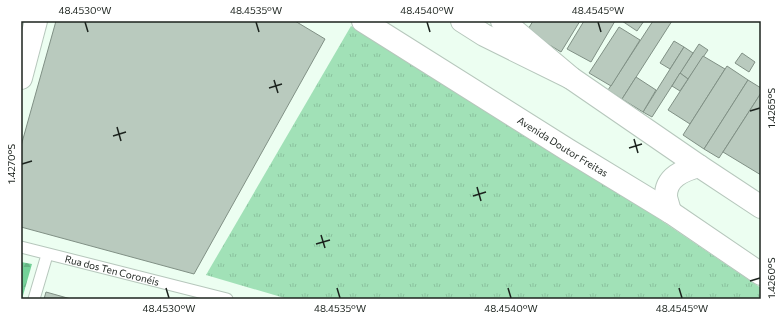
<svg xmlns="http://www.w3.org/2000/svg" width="782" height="320" font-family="Commissioner,sans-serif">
  <defs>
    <pattern id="grass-tufts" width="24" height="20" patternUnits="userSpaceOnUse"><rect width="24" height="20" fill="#a1e1b7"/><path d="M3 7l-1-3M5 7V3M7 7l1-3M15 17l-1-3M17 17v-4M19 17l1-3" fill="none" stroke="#8ac19d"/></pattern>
    <pattern id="forest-firs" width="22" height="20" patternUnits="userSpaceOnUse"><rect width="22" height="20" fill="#74d198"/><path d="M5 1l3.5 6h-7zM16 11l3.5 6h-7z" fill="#64b383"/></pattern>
  </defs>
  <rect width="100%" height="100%" fill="#ecfef1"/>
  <path fill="url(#grass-tufts)" d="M 351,26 L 572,160 L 761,288 L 761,299 L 288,299 L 206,275 Z"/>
  <path fill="url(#forest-firs)" d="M 21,262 L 32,264 L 22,299 L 21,299 Z"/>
  <g fill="#b9cabe" stroke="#809085">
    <path d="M 56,21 L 295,21 L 325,39 L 194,274 L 21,227 L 21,146 Z"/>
    <path d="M 533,21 L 580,21 L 561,52 L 527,31 Z"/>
    <path d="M 584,21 L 615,21 L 591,62 L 567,49 Z"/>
    <path d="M 622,21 L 644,21 L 637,31 Z"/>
    <path d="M 653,21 L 672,21 L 622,99 L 608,90 Z"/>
    <path d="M 619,27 L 640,40 L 611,86 L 589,73 Z"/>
    <path d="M 674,41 L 684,47 L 670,69 L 660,63 Z"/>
    <path d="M 699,44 L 708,50 L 688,79 L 680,73 Z"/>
    <path d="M 684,47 L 693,53 L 652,117 L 643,112 Z"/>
    <path d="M 742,53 L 755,62 L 749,72 L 735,63 Z"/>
    <path d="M 703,56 L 725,69 L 690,124 L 668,110 Z"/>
    <path d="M 727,66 L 748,80 L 704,149 L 683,135 Z"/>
    <path d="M 680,73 L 688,79 L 680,91 L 672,86 Z"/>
    <path d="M 636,77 L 656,90 L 643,112 L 622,99 Z"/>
    <path d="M 748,80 L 761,88 L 761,93 L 719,158 L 704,149 Z"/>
    <path d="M 761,93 L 761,175 L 723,152 Z"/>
    <path d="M 46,292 L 71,299 L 44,299 Z"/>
  </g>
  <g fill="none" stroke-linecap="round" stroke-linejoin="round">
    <defs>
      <g id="lane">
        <path id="s1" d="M 21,247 L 227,299"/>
        <path d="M 34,299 L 47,255"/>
      </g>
      <g id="secondary">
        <path id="s2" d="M 363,21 L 568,150 L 670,212 L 761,274"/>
        <path d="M 502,21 L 508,25 L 571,78 L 699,166 L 761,207"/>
        <path d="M 670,212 C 669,207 667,202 666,197 C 665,177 684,170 699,166"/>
      </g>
      <g id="highway">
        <path d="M 462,21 L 484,35 L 571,78"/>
        <path d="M 21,78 L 36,21"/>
      </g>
    </defs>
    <use href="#lane" stroke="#b6c7bc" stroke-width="13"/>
    <use href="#secondary" stroke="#b6c7bc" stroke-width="24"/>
    <use href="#highway" stroke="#b6c7bc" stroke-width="24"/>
    <use href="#lane" stroke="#fff" stroke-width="11"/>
    <use href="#secondary" stroke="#fff" stroke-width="22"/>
    <use href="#highway" stroke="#fff" stroke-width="22"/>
  </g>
  <path fill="none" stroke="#1c231e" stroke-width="1.5" d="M 85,22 L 88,32M 256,22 L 259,32M 427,22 L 430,32M 598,22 L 601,32M 274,80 L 278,93M 269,88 L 282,84M 750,111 L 760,108M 117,127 L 121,141M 113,136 L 126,132M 634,139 L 638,153M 629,148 L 642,144M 22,164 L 32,161M 477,187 L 481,201M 473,196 L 486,192M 321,235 L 325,248M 316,244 L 330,240M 750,281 L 760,278M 166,288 L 169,298M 337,288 L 340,298M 508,288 L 511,298M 679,288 L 682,298"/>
  <g text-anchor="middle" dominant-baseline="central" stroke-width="4" stroke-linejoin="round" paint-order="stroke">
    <g font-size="10" fill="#1c231e" stroke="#fff">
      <text stroke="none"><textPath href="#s2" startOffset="236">Avenida Doutor Freitas</textPath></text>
      <text stroke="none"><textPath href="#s1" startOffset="94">Rua dos Ten Coronéis</textPath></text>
    </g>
  </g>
  <rect width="782" height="320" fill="none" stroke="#ffffff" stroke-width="44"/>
  <rect x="22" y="22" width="738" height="276" fill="none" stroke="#1c231e" stroke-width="1.5"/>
  <g font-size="10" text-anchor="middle" fill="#1c231e">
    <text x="85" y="14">48.4530°W</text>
    <text x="256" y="14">48.4535°W</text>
    <text x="427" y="14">48.4540°W</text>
    <text x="598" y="14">48.4545°W</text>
    <text transform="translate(771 108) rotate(-90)" y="4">1.4265°S</text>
    <text transform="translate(11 164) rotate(-90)" y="4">1.4270°S</text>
    <text transform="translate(771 278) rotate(-90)" y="4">1.4260°S</text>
    <text x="169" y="312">48.4530°W</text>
    <text x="340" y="312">48.4535°W</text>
    <text x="511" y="312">48.4540°W</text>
    <text x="682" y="312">48.4545°W</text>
  </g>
</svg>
